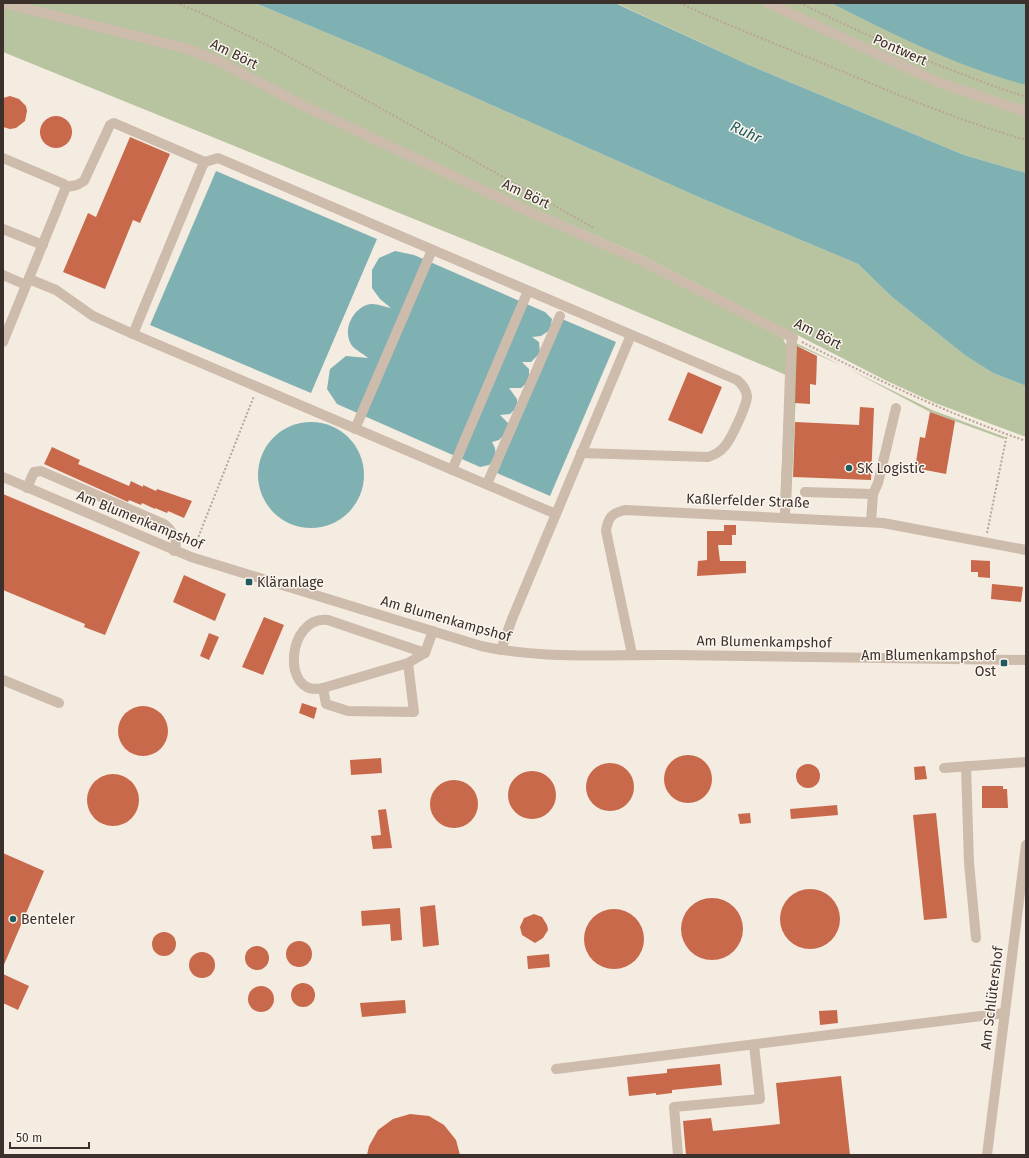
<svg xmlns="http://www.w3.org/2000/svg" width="1029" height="1158" font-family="'Fira Sans',sans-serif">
  <rect width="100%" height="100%" fill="#f4ebe1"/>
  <g fill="#b8c4a0">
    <path d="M 23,3 L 255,3 L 370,51 L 703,199 L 858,264 L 892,297 L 966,356 L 993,373 L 1026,386 L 1026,437 L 935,403 L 887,381 L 643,256 L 532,208 L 306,103 L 219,57 Z"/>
    <path d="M 616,3 L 831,3 L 979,70 L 1026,85 L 1026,173 L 964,155 L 749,65 Z"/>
    <path d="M 3,5 L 186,52 L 216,64 L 640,264 L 783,338 L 788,350 L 781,503 L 780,504 L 786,375 L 505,256 L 3,52 Z"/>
    <path d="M 796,343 L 932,410 L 1005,437 L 1004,439 L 930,412 L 845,367 L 798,346 L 791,505 L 789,504 L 795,344 Z"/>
  </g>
  <g fill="#7fb0b2">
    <path d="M 255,3 L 615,3 L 749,65 L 964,155 L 1026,173 L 1026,386 L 993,373 L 966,356 L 892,297 L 858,264 L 703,199 L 370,51 Z"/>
    <path d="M 831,3 L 1026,3 L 1026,85 C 958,67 893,34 831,3 Z"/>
    <path d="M 216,171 L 377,239 L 311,393 L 150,325 Z"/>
    <path d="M 395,251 L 414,255 L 545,312 L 552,319 L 550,330 L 541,336 L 532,337 L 539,342 L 540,353 L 531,362 L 522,362 L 529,369 L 529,381 L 521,388 L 509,388 L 517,399 L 517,407 L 510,414 L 500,415 L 508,423 L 507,432 L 499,440 L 492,442 L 495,448 L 496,457 L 489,465 L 480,467 L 337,404 L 327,389 L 330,369 L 346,356 L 368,358 C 364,354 357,351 353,347 C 340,331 354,305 372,304 C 378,304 385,307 391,308 L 380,299 L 372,288 L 372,270 L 379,258 Z"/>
    <path d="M 562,319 L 616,342 L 550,496 L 497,473 Z"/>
    <circle cx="311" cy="475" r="53"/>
  </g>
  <g fill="#c8694b">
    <path d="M 10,96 L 19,99 L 26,106 L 27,111 L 25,121 L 16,128 L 10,129 L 3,127 L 3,98 Z"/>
    <circle cx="56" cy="132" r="16"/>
    <path d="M 130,137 L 170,154 L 140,223 L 133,220 L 105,289 L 63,272 L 88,213 L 96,217 Z"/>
    <path d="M 797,346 L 817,356 L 816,385 L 810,384 L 810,404 L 795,403 Z"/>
    <path d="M 688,372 L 722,387 L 702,434 L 668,420 Z"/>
    <path d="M 860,407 L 874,408 L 871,480 L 793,477 L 795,422 L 859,425 Z"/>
    <path d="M 930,412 L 955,421 L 946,474 L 915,468 L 920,437 L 925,438 Z"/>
    <path d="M 52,447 L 80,460 L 78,464 L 129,486 L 131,481 L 143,487 L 143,485 L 156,491 L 157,489 L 192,501 L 184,518 L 168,511 L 167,513 L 155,508 L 155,509 L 142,503 L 141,505 L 129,500 L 128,502 L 44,464 Z"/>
    <path d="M 3,494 L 140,552 L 105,635 L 84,627 L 85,624 L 3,590 Z"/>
    <path d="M 724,525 L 736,525 L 736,535 L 732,535 L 732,545 L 718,545 L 720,561 L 746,561 L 746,573 L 697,576 L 698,561 L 707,560 L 707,531 L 724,531 Z"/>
    <path d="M 971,560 L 990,561 L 990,578 L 978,577 L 978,572 L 971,572 Z"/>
    <path d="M 184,575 L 226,594 L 215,621 L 173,602 Z"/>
    <path d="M 992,584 L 1023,587 L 1021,602 L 991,599 Z"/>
    <path d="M 264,617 L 284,625 L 263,675 L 242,667 Z"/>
    <path d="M 209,633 L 219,637 L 209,660 L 200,656 Z"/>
    <path d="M 302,703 L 317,708 L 314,719 L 299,713 Z"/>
    <circle cx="143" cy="731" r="25"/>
    <circle cx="688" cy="779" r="24"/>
    <path d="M 381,758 L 382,773 L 351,775 L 350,760 Z"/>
    <circle cx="610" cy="787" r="24"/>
    <circle cx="808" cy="776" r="12"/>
    <path d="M 925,766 L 927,779 L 915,780 L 914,767 Z"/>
    <circle cx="532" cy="795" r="24"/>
    <circle cx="113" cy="800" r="26"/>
    <circle cx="454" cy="804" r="24"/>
    <path d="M 982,786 L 1003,786 L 1003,789 L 1007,789 L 1008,808 L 982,808 Z"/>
    <path d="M 837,805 L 838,815 L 791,819 L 790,809 Z"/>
    <path d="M 386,809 L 392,848 L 373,849 L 371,836 L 381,835 L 378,810 Z"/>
    <path d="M 750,813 L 751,823 L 740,824 L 738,814 Z"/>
    <path d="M 936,813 L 947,918 L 924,920 L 913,815 Z"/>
    <path d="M 3,853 L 44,871 L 3,967 Z"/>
    <circle cx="810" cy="919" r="30"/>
    <circle cx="712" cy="929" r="31"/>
    <path d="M 435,905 L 439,945 L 423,947 L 420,907 Z"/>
    <path d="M 400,908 L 402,940 L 391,941 L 390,924 L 362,926 L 361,911 Z"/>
    <circle cx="614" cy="939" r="30"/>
    <path d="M 534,914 L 542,917 L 547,925 L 548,930 L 543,938 L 535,943 L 522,935 L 520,927 L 524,918 Z"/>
    <circle cx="164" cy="944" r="12"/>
    <circle cx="299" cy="954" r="13"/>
    <circle cx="257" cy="958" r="12"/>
    <circle cx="202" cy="965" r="13"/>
    <path d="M 549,954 L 550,967 L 528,969 L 527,956 Z"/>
    <path d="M 3,974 L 29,986 L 18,1010 L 3,1003 Z"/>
    <circle cx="303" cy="995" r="12"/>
    <circle cx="261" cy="999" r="13"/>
    <path d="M 405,1000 L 406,1013 L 362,1017 L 360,1003 Z"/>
    <path d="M 837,1010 L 838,1023 L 820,1025 L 819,1011 Z"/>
    <path d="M 720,1064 L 722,1085 L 672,1090 L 672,1093 L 656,1095 L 656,1093 L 629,1096 L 627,1077 L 667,1073 L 667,1069 Z"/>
    <path d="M 841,1076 L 850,1155 L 686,1155 L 683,1121 L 711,1118 L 713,1131 L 780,1124 L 776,1083 Z"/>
    <path d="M 410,1114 L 429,1116 L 444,1125 L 456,1140 L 460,1155 L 367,1155 L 369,1146 L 378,1130 L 393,1119 Z"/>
  </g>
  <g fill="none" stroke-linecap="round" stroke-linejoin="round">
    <g stroke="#b9a596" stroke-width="2" stroke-dasharray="2 2" stroke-linecap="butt">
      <path d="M 176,3 L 199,12 L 275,49 L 594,228"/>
      <path d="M 680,3 C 726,25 774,43 822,63 C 889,91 956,120 1026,140"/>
      <path d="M 800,3 C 873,39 948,71 1026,97"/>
      <path d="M 802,342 C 876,379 948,414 1026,441"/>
      <path d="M 987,533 L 1007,434"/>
      <path d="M 194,548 L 254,396"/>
    </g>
    <g stroke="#cdbbac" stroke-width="10">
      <path d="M 3,3 L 188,49 L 218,61 L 304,106 L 530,212 L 640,260 L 793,338 L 791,344 L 785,517"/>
      <path d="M 768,3 L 940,83 L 1026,112"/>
      <path d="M 3,158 L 64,184 L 66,187 L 3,342"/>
      <path d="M 66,187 L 77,185 L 84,181 L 110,125 L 114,123 L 205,162"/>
      <path d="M 3,229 L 43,245"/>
      <path d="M 3,275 L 26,285"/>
      <path d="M 29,279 L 56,290 L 93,316 L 133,334 L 556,514"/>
      <path d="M 133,334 L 202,167 L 205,162 L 218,158 L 737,380 C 742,384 746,389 747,396 C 747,405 731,440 724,447 C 720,452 714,455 708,457 L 581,453"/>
      <path d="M 355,429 L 432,250"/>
      <path d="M 452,470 L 528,291"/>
      <path d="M 3,477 L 191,557 L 481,646 C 544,660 610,654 674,655 C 792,656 909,658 1026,660"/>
      <path d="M 487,484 L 560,316"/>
      <path d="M 27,488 L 34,472 L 41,471 L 164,524 C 173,531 179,539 174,551"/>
      <path d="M 805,492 L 873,494"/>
      <path d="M 871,522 L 873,494 L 878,483 L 896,408"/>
      <path d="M 501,650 L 512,619 L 631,335"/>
      <path d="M 632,654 L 606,531 C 608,517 612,513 625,510 L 883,523 L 1026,550"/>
      <path d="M 408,663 L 323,688 L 326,704 L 348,711 L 414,712 L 408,663 L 425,653 L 433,631"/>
      <path d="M 3,680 L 59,703"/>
      <path d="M 323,688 C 280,698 287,615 328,620 L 425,653"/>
      <path d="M 966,766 L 969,863 L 976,938"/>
      <path d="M 944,768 L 1026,762"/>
      <path d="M 556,1069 L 1005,1013"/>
      <path d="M 678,1155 L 674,1107 L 760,1099 L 754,1045"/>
      <path d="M 987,1155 L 1026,845"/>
    </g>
  </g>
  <g fill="#1f5a5e" stroke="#fbf5ee" stroke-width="1.5">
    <circle cx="849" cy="468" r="4"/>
    <rect x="245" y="578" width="8" height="8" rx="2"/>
    <rect x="1000" y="659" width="8" height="8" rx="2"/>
    <circle cx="13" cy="919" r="4"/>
  </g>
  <g text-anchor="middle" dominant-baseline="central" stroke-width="3" stroke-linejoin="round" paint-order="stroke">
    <g font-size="14" fill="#3b302b" stroke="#fbf5ee">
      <text transform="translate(900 50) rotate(24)">Pontwert</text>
      <text transform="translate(234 54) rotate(26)">Am Bört</text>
      <text transform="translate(526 194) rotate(25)">Am Bört</text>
      <text transform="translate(818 334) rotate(27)">Am Bört</text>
      <text transform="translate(748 501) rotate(2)">Kaßlerfelder Straße</text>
      <text transform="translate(140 520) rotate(22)">Am Blumenkampshof</text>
      <text transform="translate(446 619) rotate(16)">Am Blumenkampshof</text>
      <text transform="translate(764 642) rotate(1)">Am Blumenkampshof</text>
      <text transform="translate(992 998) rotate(-83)">Am Schlütershof</text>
    </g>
    <g font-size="14" fill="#3b302b" stroke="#fbf5ee" text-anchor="start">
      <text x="857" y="468">SK Logistic</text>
      <text x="257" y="582">Kläranlage</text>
      <text x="996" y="655" text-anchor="end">Am Blumenkampshof<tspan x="996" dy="16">Ost</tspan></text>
      <text x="21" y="919">Benteler</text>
    </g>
    <g font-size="15" font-style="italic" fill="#1f5a5e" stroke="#fbf5ee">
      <text transform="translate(746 132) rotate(25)">Ruhr</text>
    </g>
  </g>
  <rect width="1029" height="1158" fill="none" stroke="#3b302b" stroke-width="8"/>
  <path d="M10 1142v6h79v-6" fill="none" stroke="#3b302b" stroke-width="2"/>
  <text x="16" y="1142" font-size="12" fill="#3b302b" stroke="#fbf5ee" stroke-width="3" paint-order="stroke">50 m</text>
</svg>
